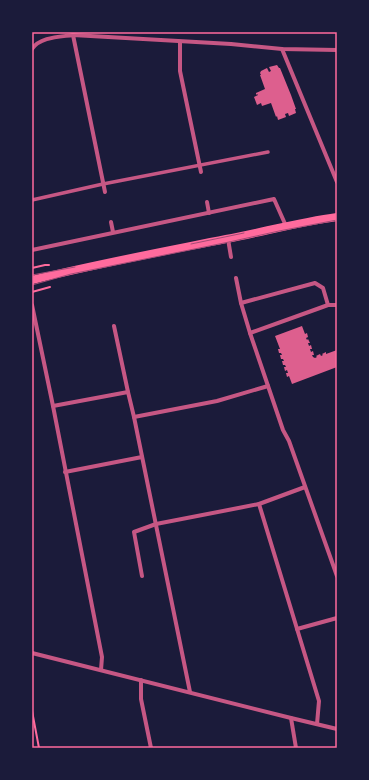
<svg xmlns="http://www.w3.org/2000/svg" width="369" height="780" font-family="Overpass,sans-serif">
  <rect width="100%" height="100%" fill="#1b1b3a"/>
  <g fill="#dd5f8e">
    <path d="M 277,65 L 279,68 L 280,68 L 291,95 L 296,109 L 295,109 L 296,113 L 289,116 L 288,113 L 285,114 L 286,117 L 278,120 L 277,116 L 276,117 L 271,103 L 262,106 L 261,103 L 257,105 L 254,97 L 258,95 L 257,94 L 256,95 L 256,93 L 265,89 L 260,75 L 261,75 L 260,73 L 261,71 L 267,68 L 269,72 L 271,71 L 269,67 Z"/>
    <path d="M 302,326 L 305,334 L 307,333 L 308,337 L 306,338 L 307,340 L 308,339 L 310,343 L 308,343 L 309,346 L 311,345 L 312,349 L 310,349 L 311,352 L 313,351 L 314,355 L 312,355 L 313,357 L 315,358 L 317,357 L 316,356 L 320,354 L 321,356 L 323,355 L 322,354 L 326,352 L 326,354 L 337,350 L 337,367 L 292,384 L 289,376 L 287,377 L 286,373 L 288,373 L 287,370 L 285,371 L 284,367 L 286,367 L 285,365 L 283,365 L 282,361 L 284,361 L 283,359 L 281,359 L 280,355 L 282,355 L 281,353 L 279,353 L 278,349 L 280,349 L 275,336 Z"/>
  </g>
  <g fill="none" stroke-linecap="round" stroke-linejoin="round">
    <g stroke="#ff6b9d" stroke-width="2">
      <path d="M 32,268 L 45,265 L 49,265"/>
      <path d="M 32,292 L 50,287"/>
      <path d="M 32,711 L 39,748"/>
    </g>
    <path stroke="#c65784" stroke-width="3.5" d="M 32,200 L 103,184 L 268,152"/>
    <g stroke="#c65784" stroke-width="4">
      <path d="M 73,35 L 105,192"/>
      <path d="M 180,42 L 180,71 L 201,172"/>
      <path d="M 32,49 C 40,37 59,37 73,35 L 231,44 L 282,49 L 337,50"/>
      <path d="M 282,49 L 337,182"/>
      <path d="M 207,202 L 209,213"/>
      <path d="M 111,222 L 113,232"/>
      <path d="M 228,239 L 231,257"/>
      <path d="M 32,250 L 274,199 L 286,226"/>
      <path d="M 236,278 L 241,303 L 250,333 L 283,430 L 289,441 L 337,576"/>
      <path d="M 241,303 L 315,283 L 323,288 L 328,305"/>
      <path d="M 32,305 L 53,406 L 102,657 L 101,670"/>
      <path d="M 114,326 L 128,392 L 134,417 L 190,692"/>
      <path d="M 250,333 L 317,309 L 328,305 L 337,305"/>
      <path d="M 53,406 L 128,392"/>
      <path d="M 134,417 L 217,401 L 268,386"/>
      <path d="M 65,472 L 142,457"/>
      <path d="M 259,504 L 319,701 L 317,724"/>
      <path d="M 142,576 L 134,532 L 156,524 L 259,504 L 305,487"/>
      <path d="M 297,629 L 337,618"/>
      <path d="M 32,653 L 291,718 L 337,729"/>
      <path d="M 141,680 L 141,699 L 151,748"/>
      <path d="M 291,718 L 296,748"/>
    </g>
    <path stroke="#ff6b9d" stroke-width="8" d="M 32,280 C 96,264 161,252 226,239 C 263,232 300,222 337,217"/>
    <g stroke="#a44b75" stroke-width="1">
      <path d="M 191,244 L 244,233"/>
      <path d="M 32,275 L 75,267"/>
      <path d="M 32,285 L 71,274 L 229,242 L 279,231 L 337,220"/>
    </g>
  </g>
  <rect width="369" height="780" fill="none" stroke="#1b1b3a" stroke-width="66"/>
  <rect x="33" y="33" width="303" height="714" fill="none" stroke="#ff6b9d" stroke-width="1.5"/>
</svg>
